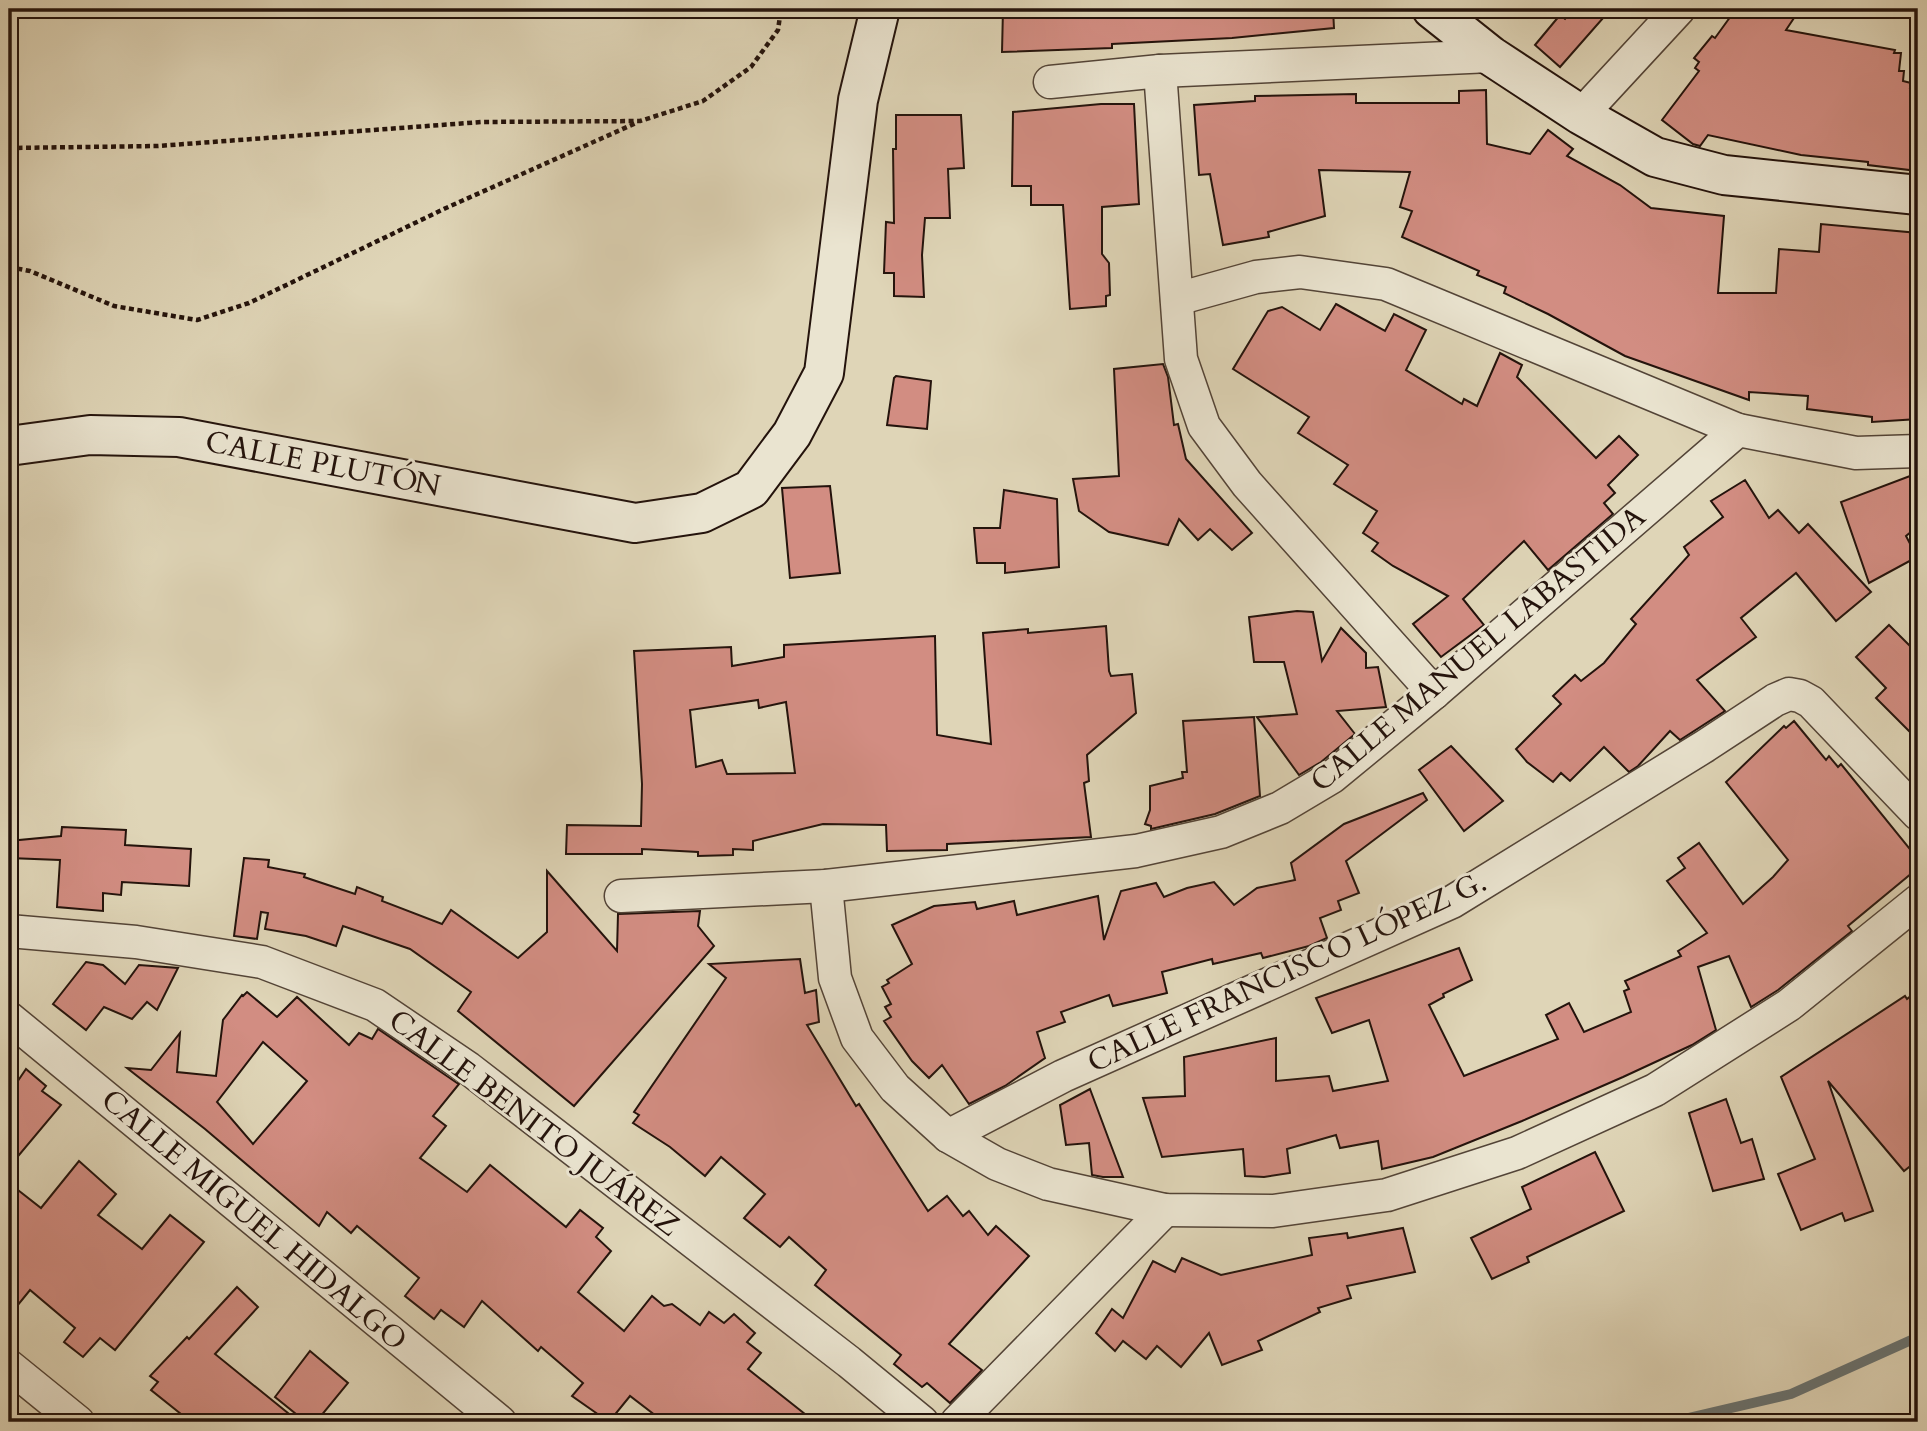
<svg xmlns="http://www.w3.org/2000/svg" width="1927" height="1431" font-family="Cardo,serif">
  <rect width="100%" height="100%" fill="#dfd5b7"/>
  <filter id="stains"><feTurbulence type="fractalNoise" baseFrequency=".00286" numOctaves="4"/><feColorMatrix values="0 0 0 0 .2 0 0 0 0 .09 0 0 0 0 .02 0 0 0 .5 -.17"/></filter>
  <radialGradient id="worn" r=".72"><stop offset=".6" stop-color="#630" stop-opacity="0"/><stop offset="1" stop-color="#630" stop-opacity=".3"/></radialGradient>
  <g fill="none" stroke-linecap="round" stroke-linejoin="round">
    <path stroke="#6a7574" stroke-width="10" d="M 1671,1422 L 1791,1394 L 1918,1337"/>
  </g>
  <g fill="#d28d82" stroke="#24130c" stroke-width="2" fill-rule="evenodd">
    <path d="M 1003,9 L 1333,9 L 1334,28 L 1232,38 L 1112,44 L 1112,48 L 1002,52 Z"/>
    <path d="M 1574,9 L 1611,9 L 1560,67 L 1535,45 L 1560,15 L 1565,19 Z"/>
    <path d="M 1736,9 L 1800,9 L 1786,30 L 1895,50 L 1894,53 L 1901,53 L 1899,71 L 1904,71 L 1903,81 L 1911,83 L 1910,88 L 1918,89 L 1918,171 L 1868,165 L 1868,162 L 1801,155 L 1708,135 L 1700,146 L 1693,144 L 1662,120 L 1699,71 L 1695,68 L 1699,62 L 1694,58 L 1712,36 L 1715,38 Z"/>
    <path d="M 1486,90 L 1487,144 L 1530,154 L 1548,130 L 1573,149 L 1567,156 L 1620,185 L 1651,208 L 1724,216 L 1718,293 L 1776,293 L 1779,249 L 1819,252 L 1821,224 L 1918,233 L 1918,419 L 1872,422 L 1872,417 L 1807,409 L 1808,396 L 1749,392 L 1749,400 L 1625,356 L 1548,314 L 1504,293 L 1506,287 L 1477,275 L 1479,271 L 1402,237 L 1412,211 L 1400,207 L 1410,172 L 1319,170 L 1325,216 L 1268,232 L 1269,237 L 1223,245 L 1210,174 L 1199,175 L 1194,105 L 1255,101 L 1255,96 L 1356,94 L 1356,103 L 1459,103 L 1459,91 Z"/>
    <path d="M 1101,104 L 1134,104 L 1139,204 L 1102,207 L 1102,254 L 1109,263 L 1110,295 L 1106,296 L 1106,306 L 1070,309 L 1063,205 L 1031,205 L 1031,186 L 1012,186 L 1013,112 Z"/>
    <path d="M 896,115 L 961,115 L 964,168 L 948,169 L 950,218 L 925,218 L 922,255 L 924,297 L 894,296 L 894,273 L 884,273 L 886,222 L 894,223 L 893,149 L 896,149 Z"/>
    <path d="M 1336,304 L 1385,331 L 1394,314 L 1426,330 L 1406,370 L 1462,404 L 1464,399 L 1477,406 L 1500,353 L 1522,365 L 1517,377 L 1596,458 L 1619,436 L 1638,455 L 1608,485 L 1615,493 L 1604,503 L 1613,514 L 1548,570 L 1524,541 L 1463,599 L 1484,625 L 1441,657 L 1413,624 L 1448,596 L 1393,566 L 1372,551 L 1378,543 L 1363,533 L 1377,511 L 1334,484 L 1348,465 L 1298,433 L 1309,417 L 1233,369 L 1268,311 L 1282,307 L 1320,330 Z"/>
    <path d="M 1163,364 L 1168,377 L 1174,425 L 1178,424 L 1186,459 L 1252,533 L 1232,550 L 1210,529 L 1198,540 L 1179,519 L 1168,545 L 1109,532 L 1079,511 L 1073,479 L 1119,476 L 1114,369 Z"/>
    <path d="M 896,376 L 931,381 L 927,429 L 887,425 L 894,378 Z"/>
    <path d="M 1918,473 L 1918,526 L 1906,536 L 1917,557 L 1869,583 L 1841,502 Z"/>
    <path d="M 1745,480 L 1769,518 L 1778,510 L 1799,533 L 1808,524 L 1871,592 L 1836,621 L 1796,573 L 1741,618 L 1756,637 L 1697,680 L 1725,711 L 1680,740 L 1670,731 L 1638,766 L 1629,772 L 1604,747 L 1570,781 L 1561,773 L 1553,782 L 1527,762 L 1516,749 L 1561,704 L 1553,696 L 1575,675 L 1581,681 L 1604,663 L 1636,624 L 1631,619 L 1689,555 L 1684,547 L 1723,517 L 1711,501 Z"/>
    <path d="M 830,486 L 840,573 L 790,578 L 782,488 Z"/>
    <path d="M 1004,490 L 1057,499 L 1059,567 L 1005,573 L 1005,563 L 977,563 L 974,528 L 1000,528 Z"/>
    <path d="M 1297,611 L 1313,612 L 1322,661 L 1341,628 L 1366,653 L 1366,668 L 1378,667 L 1386,707 L 1337,711 L 1355,734 L 1321,762 L 1299,775 L 1257,717 L 1297,714 L 1284,662 L 1254,662 L 1249,617 Z"/>
    <path d="M 1889,625 L 1918,654 L 1918,740 L 1876,698 L 1886,688 L 1856,657 Z"/>
    <path d="M 1106,626 L 1109,671 L 1111,676 L 1132,674 L 1136,713 L 1087,755 L 1089,781 L 1084,783 L 1091,837 L 947,844 L 947,850 L 887,851 L 886,825 L 823,824 L 753,841 L 753,850 L 733,849 L 733,855 L 698,856 L 698,852 L 642,849 L 642,854 L 566,854 L 567,825 L 641,826 L 642,784 L 634,651 L 731,647 L 732,666 L 784,657 L 784,645 L 935,636 L 937,735 L 991,744 L 983,633 L 1028,629 L 1028,633 ZM 758,700 L 759,708 L 786,702 L 795,773 L 727,774 L 722,760 L 696,767 L 690,710 Z"/>
    <path d="M 1254,717 L 1260,796 L 1215,814 L 1151,829 L 1151,826 L 1145,824 L 1150,810 L 1150,786 L 1183,778 L 1182,772 L 1187,772 L 1183,721 Z"/>
    <path d="M 1794,721 L 1826,760 L 1829,756 L 1838,767 L 1841,764 L 1918,859 L 1918,868 L 1848,926 L 1852,931 L 1778,990 L 1751,1007 L 1729,956 L 1698,967 L 1716,1030 L 1692,1045 L 1623,1077 L 1522,1121 L 1433,1157 L 1382,1169 L 1378,1141 L 1340,1148 L 1336,1135 L 1287,1149 L 1290,1173 L 1264,1177 L 1245,1176 L 1243,1149 L 1162,1157 L 1143,1098 L 1185,1096 L 1184,1057 L 1276,1038 L 1276,1081 L 1329,1076 L 1333,1091 L 1388,1081 L 1369,1020 L 1332,1033 L 1316,998 L 1459,948 L 1472,980 L 1443,994 L 1444,997 L 1429,1005 L 1464,1076 L 1558,1039 L 1546,1015 L 1569,1003 L 1584,1032 L 1631,1012 L 1624,991 L 1629,989 L 1625,981 L 1681,956 L 1678,951 L 1707,933 L 1667,881 L 1685,868 L 1678,858 L 1699,843 L 1743,904 L 1773,877 L 1788,860 L 1726,782 L 1784,726 L 1786,728 Z"/>
    <path d="M 1451,746 L 1503,801 L 1464,831 L 1419,770 Z"/>
    <path d="M 1423,793 L 1427,800 L 1346,861 L 1359,893 L 1338,901 L 1341,910 L 1320,918 L 1327,938 L 1309,946 L 1263,958 L 1261,953 L 1213,964 L 1212,959 L 1162,972 L 1167,993 L 1113,1006 L 1109,995 L 1061,1012 L 1065,1022 L 1037,1032 L 1045,1058 L 1005,1086 L 969,1104 L 942,1065 L 929,1078 L 912,1061 L 884,1021 L 891,1017 L 885,1007 L 891,1004 L 882,987 L 889,983 L 887,980 L 912,964 L 892,925 L 934,906 L 975,902 L 977,909 L 1014,901 L 1017,915 L 1098,896 L 1104,940 L 1121,891 L 1156,883 L 1164,897 L 1187,888 L 1214,882 L 1234,905 L 1257,888 L 1295,880 L 1291,863 L 1344,824 Z"/>
    <path d="M 62,827 L 126,830 L 125,845 L 191,849 L 189,886 L 122,882 L 121,895 L 103,893 L 103,911 L 57,907 L 60,860 L 9,858 L 9,841 L 61,836 Z"/>
    <path d="M 244,858 L 269,860 L 268,867 L 305,874 L 304,877 L 355,894 L 357,887 L 383,897 L 382,901 L 442,924 L 451,910 L 518,958 L 547,932 L 547,871 L 617,951 L 618,914 L 700,911 L 698,926 L 714,946 L 574,1106 L 458,1011 L 471,992 L 410,949 L 343,926 L 336,946 L 306,936 L 265,929 L 268,913 L 261,912 L 257,939 L 234,936 Z"/>
    <path d="M 800,959 L 805,993 L 816,990 L 819,1022 L 807,1025 L 856,1106 L 859,1104 L 928,1211 L 947,1196 L 963,1216 L 969,1211 L 988,1235 L 996,1226 L 1029,1256 L 949,1344 L 982,1370 L 950,1403 L 927,1383 L 922,1387 L 894,1364 L 901,1355 L 815,1285 L 826,1270 L 789,1237 L 780,1247 L 744,1218 L 765,1194 L 721,1157 L 705,1176 L 670,1147 L 633,1123 L 639,1115 L 634,1112 L 726,978 L 709,964 Z"/>
    <path d="M 86,962 L 103,965 L 125,984 L 139,965 L 178,968 L 157,1010 L 147,1002 L 132,1019 L 104,1007 L 86,1030 L 53,1004 Z"/>
    <path d="M 1918,990 L 1918,1160 L 1904,1171 L 1828,1081 L 1873,1211 L 1845,1221 L 1842,1213 L 1801,1230 L 1778,1174 L 1815,1159 L 1781,1077 L 1905,996 L 1907,999 Z"/>
    <path d="M 247,992 L 277,1017 L 297,997 L 349,1045 L 359,1033 L 372,1039 L 378,1029 L 457,1083 L 459,1084 L 433,1116 L 446,1126 L 420,1158 L 467,1192 L 490,1165 L 566,1227 L 580,1210 L 603,1228 L 596,1237 L 611,1251 L 578,1292 L 624,1331 L 652,1296 L 664,1306 L 672,1304 L 700,1325 L 709,1312 L 724,1323 L 734,1314 L 755,1333 L 747,1342 L 761,1353 L 748,1369 L 815,1422 L 664,1422 L 630,1396 L 609,1422 L 572,1396 L 583,1383 L 541,1347 L 538,1351 L 482,1301 L 464,1327 L 441,1310 L 434,1319 L 405,1296 L 419,1278 L 357,1226 L 351,1233 L 327,1212 L 319,1226 L 205,1129 L 127,1068 L 151,1070 L 180,1033 L 177,1072 L 216,1076 L 223,1020 L 242,995 L 243,996 ZM 263,1042 L 307,1081 L 253,1144 L 217,1102 Z"/>
    <path d="M 26,1069 L 46,1086 L 42,1091 L 61,1105 L 9,1167 L 9,1094 Z"/>
    <path d="M 1090,1089 L 1109,1140 L 1123,1177 L 1103,1177 L 1092,1175 L 1089,1143 L 1066,1145 L 1060,1105 Z"/>
    <path d="M 1726,1099 L 1741,1143 L 1752,1139 L 1764,1179 L 1713,1191 L 1689,1113 Z"/>
    <path d="M 1595,1152 L 1624,1211 L 1527,1257 L 1529,1262 L 1492,1279 L 1471,1238 L 1531,1209 L 1522,1187 Z"/>
    <path d="M 79,1161 L 116,1194 L 98,1215 L 142,1249 L 170,1215 L 204,1242 L 115,1350 L 100,1338 L 83,1357 L 64,1342 L 75,1328 L 30,1290 L 9,1316 L 9,1183 L 41,1208 Z"/>
    <path d="M 1403,1228 L 1415,1272 L 1347,1286 L 1351,1298 L 1318,1308 L 1320,1312 L 1258,1341 L 1262,1350 L 1222,1365 L 1209,1333 L 1181,1367 L 1157,1346 L 1146,1359 L 1123,1341 L 1115,1351 L 1096,1333 L 1112,1309 L 1123,1318 L 1153,1261 L 1175,1272 L 1182,1258 L 1221,1275 L 1312,1255 L 1309,1238 L 1347,1233 L 1348,1238 Z"/>
    <path d="M 237,1287 L 258,1307 L 215,1354 L 299,1422 L 191,1422 L 151,1390 L 158,1382 L 150,1376 L 187,1337 L 189,1339 Z"/>
    <path d="M 310,1351 L 348,1383 L 316,1422 L 306,1422 L 275,1397 Z"/>
  </g>
  <g fill="none" stroke-linecap="round" stroke-linejoin="round">
    <defs>
      <g id="street">
        <path d="M 1160,71 L 1181,359 L 1204,426 L 1247,484 L 1434,693"/>
        <path d="M 1050,82 L 1160,71 L 1491,56"/>
        <path d="M 1581,115 L 1679,9"/>
        <path d="M 1177,299 L 1256,277 L 1300,272 L 1386,284 L 1738,430 L 1856,453 L 1918,451"/>
        <path d="M 826,886 L 835,978 L 857,1038 L 895,1088 L 948,1136 L 997,1164 L 1048,1184 L 1165,1210 L 1273,1211 L 1387,1195 L 1517,1153 L 1655,1090 L 1789,1005 L 1918,901"/>
        <path d="M 621,896 L 826,886 L 1136,851 L 1221,832 L 1280,808 L 1332,777 L 1434,693 L 1738,430"/>
        <path d="M 9,931 L 136,942 L 262,962 L 375,1005 L 468,1068 L 849,1362 L 922,1422"/>
        <path d="M 9,1018 L 500,1422"/>
        <path d="M 948,1136 L 1063,1076 L 1452,902 L 1705,746 L 1775,700 L 1789,694 L 1800,696 L 1811,702 L 1918,814"/>
        <path d="M 9,1366 L 78,1422"/>
        <path d="M 957,1422 L 1165,1210"/>
      </g>
      <g id="secondary">
        <path d="M 1432,9 L 1491,56 L 1581,115 L 1655,157 L 1724,175 L 1918,195"/>
        <path d="M 9,446 L 90,435 L 179,437 L 635,523 L 702,513 L 751,489 L 792,434 L 824,373 L 858,100 L 880,9"/>
      </g>
    </defs>
    <use href="#street" stroke="#534437" stroke-width="35"/>
    <use href="#secondary" stroke="#24130c" stroke-width="42"/>
    <g stroke="#24130c" stroke-width="4.5" stroke-dasharray="5 3.5" stroke-linecap="butt">
      <path d="M 9,148 L 158,146 L 481,122 L 640,121 L 703,101 L 751,67 L 778,30 L 781,9"/>
      <path d="M 9,267 L 30,271 L 114,306 L 197,320 L 249,303 L 446,208 L 636,123"/>
    </g>
    <use href="#street" stroke="#eae4d0" stroke-width="32"/>
    <use href="#secondary" stroke="#eae4d0" stroke-width="38"/>
  </g>
  <g text-anchor="middle" dominant-baseline="central" stroke-width="6" stroke-linejoin="round" paint-order="stroke">
    <g font-size="30" fill="#24130c" stroke="#eae4d0">
      <text transform="translate(323 464) rotate(11)">CALLE PLUTÓN</text>
      <text transform="translate(1478 649) rotate(-40)">CALLE MANUEL LABASTIDA</text>
      <text transform="translate(1287 972) rotate(-25)">CALLE FRANCISCO LÓPEZ G.</text>
      <text transform="translate(534 1123) rotate(37)">CALLE BENITO JUÁREZ</text>
      <text transform="translate(254 1220) rotate(40)">CALLE MIGUEL HIDALGO</text>
    </g>
  </g>
  <rect width="1927" height="1431" fill="none" stroke="#dfd5b7" stroke-width="35"/>
  <rect x="10" y="10" width="1906" height="1410" fill="none" stroke="#24130c" stroke-width="3.5"/>
  <rect x="18" y="18" width="1892" height="1396" fill="none" stroke="#24130c" stroke-width="2"/>
  <rect width="100%" height="100%" filter="url(#stains)"/>
  <rect width="100%" height="100%" fill="url(#worn)"/>
</svg>
